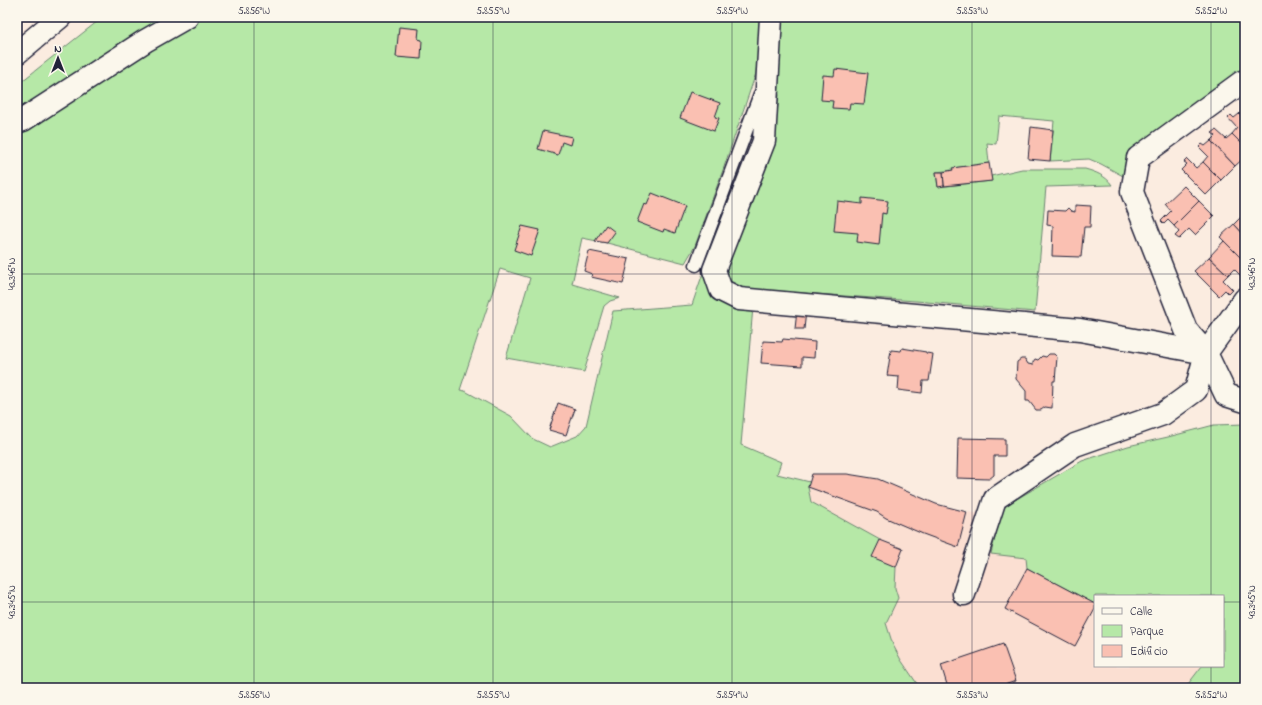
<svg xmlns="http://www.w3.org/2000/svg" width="1262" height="705" font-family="'Indie Flower',sans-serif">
  <rect width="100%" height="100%" fill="#fbece0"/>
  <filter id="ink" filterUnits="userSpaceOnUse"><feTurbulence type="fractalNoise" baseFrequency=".025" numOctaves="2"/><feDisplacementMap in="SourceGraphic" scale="8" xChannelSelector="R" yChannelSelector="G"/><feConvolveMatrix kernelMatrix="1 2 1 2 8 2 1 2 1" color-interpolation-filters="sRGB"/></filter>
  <g filter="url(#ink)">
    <path fill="#fbdfd2" d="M 812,474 L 878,479 L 936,504 L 967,512 L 1000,516 L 1027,558 L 1095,604 L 1095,666 L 1202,666 L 1185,688 L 920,688 L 901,660 L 893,645 L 886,623 L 898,598 L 895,588 L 896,567 L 879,540 L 811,502 L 808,487 Z"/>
    <g fill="#b6e8a7" stroke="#6c8571">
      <path d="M 103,17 L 761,17 L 756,73 L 723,170 L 695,246 L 685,263 L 607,243 L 582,238 L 572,284 L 620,298 L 610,301 L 604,306 L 584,372 L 506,358 L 530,278 L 500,269 L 460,390 L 465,391 L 511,416 L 533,439 L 550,447 L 577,436 L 586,426 L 613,311 L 692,305 L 704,270 L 753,307 L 741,445 L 781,462 L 777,474 L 810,482 L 808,487 L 811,502 L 880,540 L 896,567 L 895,588 L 898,598 L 886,623 L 893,645 L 901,660 L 920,688 L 17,688 L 17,85 Z"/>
      <path d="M 778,17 L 1245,17 L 1245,73 L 1130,157 L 1123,176 L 1101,164 L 1089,159 L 1050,161 L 1054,121 L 999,116 L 996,144 L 987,143 L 989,163 L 953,168 L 953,170 L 936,172 L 938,187 L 991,181 L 991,176 L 1022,169 L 1085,169 C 1096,172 1106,176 1112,185 L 1046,187 L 1035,312 L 916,301 L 731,288 L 723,269 L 774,141 L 779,95 L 772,79 Z"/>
      <path d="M 1245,424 L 1245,688 L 1185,688 L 1202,666 L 1223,666 L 1223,596 L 1095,596 L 1095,604 L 1027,568 L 1026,558 L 991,554 L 1000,517 L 996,516 L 1008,504 L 1082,461 L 1128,446 L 1168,437 L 1214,425 Z"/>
    </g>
    <g fill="#fac0b2" stroke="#22223b">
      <path d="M 399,27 L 419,29 L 418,39 L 422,40 L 421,59 L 396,57 Z"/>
      <path d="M 835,69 L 868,73 L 864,104 L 850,103 L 849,109 L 832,108 L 833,101 L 821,100 L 823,75 L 834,76 Z"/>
      <path d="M 690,92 L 720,103 L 715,117 L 719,118 L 714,131 L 680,118 Z"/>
      <path d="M 1245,108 L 1245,120 L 1239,114 Z"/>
      <path d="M 1239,114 L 1245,120 L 1245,147 L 1232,134 L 1237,128 L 1228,118 L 1231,115 L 1234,118 Z"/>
      <path d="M 1031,127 L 1053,130 L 1050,161 L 1028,159 Z"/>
      <path d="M 1216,130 L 1226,139 L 1232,134 L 1245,147 L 1245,157 L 1235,166 L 1211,141 L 1216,136 L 1212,133 Z"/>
      <path d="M 543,131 L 572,137 L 570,145 L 562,142 L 558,155 L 538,149 Z"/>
      <path d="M 1211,141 L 1235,166 L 1221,180 L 1203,162 L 1208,156 L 1199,147 L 1202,144 L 1205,146 Z"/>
      <path d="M 1187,159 L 1196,168 L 1203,162 L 1221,180 L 1206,195 L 1181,170 L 1187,164 L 1184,162 Z"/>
      <path d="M 989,163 L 992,181 L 944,186 L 943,172 L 953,170 L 952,168 Z"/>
      <path d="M 936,172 L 943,172 L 944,186 L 938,187 Z"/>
      <path d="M 1184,186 L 1199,201 L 1174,226 L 1168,220 L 1164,224 L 1161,221 L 1171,211 L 1165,204 Z"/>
      <path d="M 652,193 L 685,206 L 675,233 L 664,229 L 663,232 L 637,222 L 644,204 L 647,205 Z"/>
      <path d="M 862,198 L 888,201 L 886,214 L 882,213 L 879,245 L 857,242 L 858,233 L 834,231 L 837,201 L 862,204 Z"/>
      <path d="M 1199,201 L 1214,216 L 1195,235 L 1189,229 L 1179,239 L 1175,236 L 1179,232 L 1174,226 Z"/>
      <path d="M 1075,205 L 1091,206 L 1090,227 L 1084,227 L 1081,257 L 1052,256 L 1053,226 L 1047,225 L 1048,210 L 1065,211 L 1068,208 L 1071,211 L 1075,212 Z"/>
      <path d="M 1245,213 L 1245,236 L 1234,224 Z"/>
      <path d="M 1234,224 L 1245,236 L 1245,262 L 1220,237 Z"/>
      <path d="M 606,225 L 615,232 L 607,243 L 595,241 Z"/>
      <path d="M 522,226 L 540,230 L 531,256 L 514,250 Z"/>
      <path d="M 1224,241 L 1245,262 L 1245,270 L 1243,272 L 1245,275 L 1243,278 L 1234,269 L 1228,275 L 1209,257 Z"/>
      <path d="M 589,251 L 629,259 L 623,284 L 591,277 L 592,274 L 584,271 Z"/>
      <path d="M 1209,257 L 1228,275 L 1223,280 L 1233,290 L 1229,294 L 1225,290 L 1219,296 L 1194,271 Z"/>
      <path d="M 797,310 L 806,311 L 804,329 L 795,329 Z"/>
      <path d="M 783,339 L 815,342 L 814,358 L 802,357 L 802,366 L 761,363 L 763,341 L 782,342 Z"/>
      <path d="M 902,348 L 926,352 L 926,353 L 933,354 L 929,381 L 923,381 L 922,393 L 898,390 L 899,377 L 887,376 L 891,350 L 901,351 Z"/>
      <path d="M 1049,354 L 1054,354 L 1057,357 L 1055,381 L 1053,381 L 1052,408 L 1045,407 L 1041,410 L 1036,410 L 1029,401 L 1026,401 L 1026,391 L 1016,379 L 1017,362 L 1021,359 L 1025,359 L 1028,364 L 1033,365 L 1033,362 L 1035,359 L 1038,360 L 1042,356 L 1046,357 Z"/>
      <path d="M 558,403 L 575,409 L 566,435 L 549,430 Z"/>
      <path d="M 958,438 L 1005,439 L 1005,456 L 994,456 L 994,475 L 989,479 L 957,478 Z"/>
      <path d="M 812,474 L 847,474 L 878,479 L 936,504 L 967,512 L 958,547 L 923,534 L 886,518 L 877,512 L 808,487 Z"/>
      <path d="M 880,540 L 903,549 L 896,567 L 872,557 Z"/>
      <path d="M 1027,568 L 1095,604 L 1095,609 L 1075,646 L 1005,609 Z"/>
      <path d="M 1003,644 L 1016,681 L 995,688 L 948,688 L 941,665 Z"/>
    </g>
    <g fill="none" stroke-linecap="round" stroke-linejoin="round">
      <defs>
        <path id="lane" d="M 696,265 L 760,94"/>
        <g id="street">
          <path d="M 771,17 L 764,141 L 714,270 L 721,290 L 739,299 L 1080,330 L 1206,353 L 1196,390 L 1163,414 L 1075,445 L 995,499 L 964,594"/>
          <path d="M 17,122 L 23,120 L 145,41 L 187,17"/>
          <path d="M 1245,299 L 1206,353 L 1226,395 L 1245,401"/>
          <path d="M 1206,353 L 1186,330 L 1132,192 L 1138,158 L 1242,82"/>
        </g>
        <path id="highway" d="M 17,53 L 60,17"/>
      </defs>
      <use href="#lane" stroke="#22223b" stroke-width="15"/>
      <use href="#street" stroke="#22223b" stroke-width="25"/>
      <use href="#highway" stroke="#22223b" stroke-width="25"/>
      <use href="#lane" stroke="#fbf7ec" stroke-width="12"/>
      <use href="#street" stroke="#fbf7ec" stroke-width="22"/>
      <use href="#highway" stroke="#fbf7ec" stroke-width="22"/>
    </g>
  </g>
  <path fill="none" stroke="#22223b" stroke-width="1" stroke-opacity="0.45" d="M 254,17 L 254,688M 493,17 L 493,688M 732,17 L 732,688M 972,17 L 972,688M 1211,17 L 1211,596M 17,274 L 1245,274M 17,602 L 1095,602M 1223,602 L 1245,602M 1211,666 L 1211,688"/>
  <rect width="1262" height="705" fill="none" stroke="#fbf7ec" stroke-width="44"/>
  <rect x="1094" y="595" width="130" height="72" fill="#fbf7ec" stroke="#a4a2a5"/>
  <rect x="1102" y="608" width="20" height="6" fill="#fbf7ec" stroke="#a4a2a5"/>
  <text x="1130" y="615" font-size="12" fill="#22223b">Calle</text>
  <rect x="1102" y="625" width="20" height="12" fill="#b6e8a7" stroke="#a4a2a5"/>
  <text x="1130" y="635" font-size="12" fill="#22223b">Parque</text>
  <rect x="1102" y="645" width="20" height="12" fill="#fac0b2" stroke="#a4a2a5"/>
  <text x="1130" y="655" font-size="12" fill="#22223b">Edificio</text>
  <g transform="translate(58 58)" stroke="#fbf7ec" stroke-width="3" paint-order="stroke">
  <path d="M0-3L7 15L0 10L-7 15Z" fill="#22223b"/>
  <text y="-6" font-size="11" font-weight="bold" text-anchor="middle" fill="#22223b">N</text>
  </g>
  <rect x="22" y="22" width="1218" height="661" fill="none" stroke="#22223b" stroke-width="1.5"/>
  <g font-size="10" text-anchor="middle" fill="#22223b">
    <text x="254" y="14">5.856°W</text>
    <text x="493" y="14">5.855°W</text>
    <text x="732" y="14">5.854°W</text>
    <text x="972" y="14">5.853°W</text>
    <text x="1211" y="14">5.852°W</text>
    <text transform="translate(11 274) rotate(-90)" y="4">43.346°N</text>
    <text transform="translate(1251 274) rotate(-90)" y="4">43.346°N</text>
    <text transform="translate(11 602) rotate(-90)" y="4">43.345°N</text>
    <text transform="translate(1251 602) rotate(-90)" y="4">43.345°N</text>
    <text x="254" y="698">5.856°W</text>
    <text x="493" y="698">5.855°W</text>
    <text x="732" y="698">5.854°W</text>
    <text x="972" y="698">5.853°W</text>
    <text x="1211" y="698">5.852°W</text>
  </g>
</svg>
